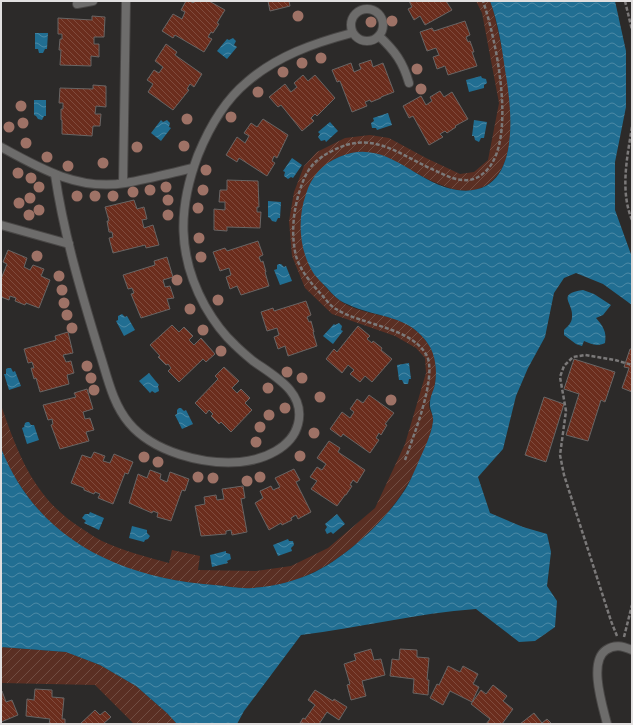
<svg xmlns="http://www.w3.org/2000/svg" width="633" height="725" font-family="Arial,sans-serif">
  <defs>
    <pattern id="garden-furrows" width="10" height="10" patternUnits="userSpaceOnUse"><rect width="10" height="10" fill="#5a2f23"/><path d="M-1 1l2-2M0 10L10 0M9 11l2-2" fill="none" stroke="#714d42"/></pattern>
    <pattern id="water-waves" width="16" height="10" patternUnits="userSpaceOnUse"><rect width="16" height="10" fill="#216e92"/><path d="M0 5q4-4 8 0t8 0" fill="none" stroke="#4c89a6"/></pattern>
    <pattern id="building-back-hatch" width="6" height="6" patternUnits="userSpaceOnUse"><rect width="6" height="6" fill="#6b2d1d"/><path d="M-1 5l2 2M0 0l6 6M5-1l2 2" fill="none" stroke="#804b3d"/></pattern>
  </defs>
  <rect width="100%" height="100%" fill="#2c2a29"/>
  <g fill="url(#garden-furrows)">
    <path d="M 476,1 L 490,1 L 492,5 C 502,48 528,143 494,179 C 481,193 461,193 444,186 C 404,172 380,139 334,159 L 315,275 C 324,285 333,297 345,304 C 376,320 406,311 429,345 C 438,358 437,375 434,389 C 432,394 429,401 429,405 C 429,411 434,415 433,421 C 430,446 408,488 392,507 C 372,533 336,564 305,576 C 289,583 269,587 252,588 C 240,589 227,586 215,585 C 143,580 74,558 29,498 C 18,483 8,468 2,451 C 0,440 1,417 1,405 C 19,457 35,500 84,530 C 90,534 96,538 102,541 C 123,551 147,557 169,563 L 172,550 L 200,556 L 198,570 L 256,571 L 291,566 L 328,548 L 375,508 L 405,444 L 426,373 L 425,358 L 416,348 L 395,336 L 332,314 L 305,288 L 292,256 L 289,221 L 294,192 L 304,166 L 317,152 L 345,138 L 370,135 L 389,138 L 426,158 L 460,174 L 474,172 L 488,160 L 499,103 L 482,13 Z"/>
    <path d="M 1,647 L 66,652 L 100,665 L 136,686 L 167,713 L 177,724 L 134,724 L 95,685 L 1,683 Z"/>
  </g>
  <g fill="url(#water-waves)">
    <path d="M 490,1 L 615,1 L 626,51 L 626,107 L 615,162 L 615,210 L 632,257 L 632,305 L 603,284 L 576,273 L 564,278 L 554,293 L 545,337 L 528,368 L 516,396 L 503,449 L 478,477 L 490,513 L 523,527 L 547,534 L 551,552 L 547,586 L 557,601 L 555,627 L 535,641 L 519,642 L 476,609 C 417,613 359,628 301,635 L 244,711 L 237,724 L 177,724 L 167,713 L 136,686 L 100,665 L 66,652 L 1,647 L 1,448 C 37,540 121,578 214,585 C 227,586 240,589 252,588 C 269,587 287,583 303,577 C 337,565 379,527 400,497 C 408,487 413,474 418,463 C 423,451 432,434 433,421 C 434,415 429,409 430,403 C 430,396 434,390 435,384 C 437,372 436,358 430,347 C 410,313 377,319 347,304 C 339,301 333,295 327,288 C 323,284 318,279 314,274 C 299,251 297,219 306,194 C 311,177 322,164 339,157 C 386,136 415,184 457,190 C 523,199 512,109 505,70 C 502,47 498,22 490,1 Z"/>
    <path d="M 35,33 L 48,33 L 47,49 L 45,49 L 43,53 L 39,53 L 38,49 L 35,49 Z"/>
    <path d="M 233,38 L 236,41 L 234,45 L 237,47 L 227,59 L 217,51 L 227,39 L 229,40 Z"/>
    <path d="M 481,76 L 482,78 L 486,79 L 487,83 L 484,85 L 484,88 L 469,92 L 466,80 Z"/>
    <path d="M 34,100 L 46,100 L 46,116 L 44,116 L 42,120 L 38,119 L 36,116 L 34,115 Z"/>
    <path d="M 388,113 L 392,125 L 377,130 L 376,128 L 372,128 L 371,123 L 374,121 L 373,118 Z"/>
    <path d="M 161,120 L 163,122 L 167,120 L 170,123 L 169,127 L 171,128 L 161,141 L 151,133 Z"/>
    <path d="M 474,120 L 487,122 L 484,138 L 481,138 L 479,142 L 475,140 L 474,136 L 472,136 Z"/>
    <path d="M 330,122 L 338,131 L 326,142 L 325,140 L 321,141 L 318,137 L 320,134 L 318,132 Z"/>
    <path d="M 292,158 L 302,165 L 293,178 L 291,177 L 288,179 L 284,176 L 285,172 L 283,171 Z"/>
    <path d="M 268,201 L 281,202 L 280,218 L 278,218 L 276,222 L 272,221 L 270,218 L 268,217 Z"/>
    <path d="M 279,264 L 281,264 L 284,267 L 286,266 L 292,281 L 280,285 L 274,270 L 277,269 L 277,265 Z"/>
    <path d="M 583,290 L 594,294 L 611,305 L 603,315 L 596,318 C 603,326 607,332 605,343 C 596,347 592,344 584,341 L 582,346 L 576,344 L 564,335 L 564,330 C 567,327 572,323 572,317 C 574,303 555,294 583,290 Z"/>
    <path d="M 122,314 L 125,317 L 127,316 L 135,330 L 124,336 L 116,321 L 118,320 L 118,316 Z"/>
    <path d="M 339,323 L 342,326 L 341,330 L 343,331 L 333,344 L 323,336 L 334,324 L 335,325 Z"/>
    <path d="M 409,363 L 411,379 L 409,379 L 408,384 L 404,384 L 402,380 L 399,380 L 397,365 Z"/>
    <path d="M 8,368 L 11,368 L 13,372 L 15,371 L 21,386 L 9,390 L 4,374 L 6,374 L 6,369 Z"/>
    <path d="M 149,373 L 159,385 L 158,386 L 159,391 L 155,393 L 152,391 L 150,393 L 139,381 Z"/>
    <path d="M 179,408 L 181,408 L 184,411 L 186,410 L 193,424 L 182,429 L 175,415 L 177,414 L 177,410 Z"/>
    <path d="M 27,422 L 29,422 L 31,425 L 34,425 L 39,440 L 27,444 L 22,428 L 24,427 L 25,423 Z"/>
    <path d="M 90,512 L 104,518 L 99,530 L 84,523 L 86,521 L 82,518 L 85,514 L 89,514 Z"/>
    <path d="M 337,514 L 345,524 L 333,534 L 331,532 L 327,534 L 325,530 L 327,527 L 325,524 Z"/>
    <path d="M 132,526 L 147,530 L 147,533 L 150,536 L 148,539 L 145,540 L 144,542 L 129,538 Z"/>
    <path d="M 288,539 L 289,541 L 293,541 L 294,545 L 291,548 L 292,551 L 278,556 L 273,545 Z"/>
    <path d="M 226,551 L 226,553 L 230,554 L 231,559 L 227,561 L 228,563 L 212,567 L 210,555 Z"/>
  </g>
  <g fill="url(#building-back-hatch)" stroke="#686564">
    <path d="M 186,1 L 190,1 L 193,3 L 195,1 L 209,1 L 225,10 L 217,23 L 219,24 L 213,33 L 211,32 L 208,37 L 212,39 L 204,52 L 175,35 L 173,38 L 162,31 L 173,14 L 182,19 L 185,12 L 181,10 Z"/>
    <path d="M 268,1 L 289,1 L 290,6 L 270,11 Z"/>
    <path d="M 409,1 L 446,1 L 452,10 L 425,25 L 420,16 L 414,20 L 408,9 L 412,7 Z"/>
    <path d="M 92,16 L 105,17 L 104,37 L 94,37 L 94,44 L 99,44 L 99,57 L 91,56 L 91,66 L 60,65 L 61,50 L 59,50 L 60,39 L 62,39 L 62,34 L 58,34 L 58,18 L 92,20 Z"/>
    <path d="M 465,21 L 470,35 L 466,37 L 468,42 L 470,41 L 474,52 L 472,52 L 477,66 L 448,75 L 445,66 L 437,69 L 433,57 L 439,55 L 436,48 L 427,51 L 420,32 L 432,28 L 434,31 Z"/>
    <path d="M 166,44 L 177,52 L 175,55 L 202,74 L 194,87 L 190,84 L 187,89 L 189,90 L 173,110 L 148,92 L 153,84 L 147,80 L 154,70 L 159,73 L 163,67 L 155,61 Z"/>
    <path d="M 371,60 L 373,67 L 383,63 L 394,92 L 381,97 L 381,98 L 371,102 L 370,100 L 365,102 L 367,106 L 352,112 L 340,81 L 337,82 L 332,70 L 351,63 L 354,72 L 361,69 L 359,64 Z"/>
    <path d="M 303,75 L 308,81 L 315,75 L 335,98 L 317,116 L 315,114 L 311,118 L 314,121 L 302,131 L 281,105 L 278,107 L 269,97 L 285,84 L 291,92 L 297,87 L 294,83 Z"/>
    <path d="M 93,85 L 106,86 L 106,107 L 96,106 L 95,114 L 101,114 L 100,126 L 93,126 L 92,136 L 62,134 L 62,120 L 61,120 L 61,109 L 63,109 L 63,103 L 59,103 L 60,88 L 93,89 Z"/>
    <path d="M 440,91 L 444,97 L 452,92 L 468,119 L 455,126 L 456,127 L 447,133 L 445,131 L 440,134 L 443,137 L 429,145 L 413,116 L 409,118 L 403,106 L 421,96 L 426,105 L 432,101 L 430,97 Z"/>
    <path d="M 263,119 L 288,135 L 277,158 L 274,156 L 272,161 L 275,163 L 267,176 L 239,158 L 237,162 L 226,155 L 237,137 L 245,143 L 249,136 L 244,133 L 251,123 L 257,127 Z"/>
    <path d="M 227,180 L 258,181 L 259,207 L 257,207 L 257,212 L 261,212 L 260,228 L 227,227 L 227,231 L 214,230 L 214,209 L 225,210 L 225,202 L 219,202 L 220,190 L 227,190 Z"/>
    <path d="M 134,200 L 137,209 L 144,207 L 147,219 L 142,220 L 144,228 L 153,225 L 159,245 L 146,248 L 145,245 L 113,253 L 109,238 L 113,237 L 112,232 L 109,232 L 107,221 L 109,221 L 105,207 Z"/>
    <path d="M 258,241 L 263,255 L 259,257 L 261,262 L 263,261 L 266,272 L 265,272 L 269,286 L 241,295 L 237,286 L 230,289 L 226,277 L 231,275 L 229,268 L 220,271 L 213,252 L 225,248 L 227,251 Z"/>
    <path d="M 8,250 L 27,258 L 24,267 L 30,270 L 33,265 L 44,269 L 41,276 L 50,280 L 39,308 L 26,303 L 25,305 L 15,301 L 16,298 L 10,296 L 9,300 L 1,297 L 1,279 L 7,264 L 3,262 Z"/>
    <path d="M 167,257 L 173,277 L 163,280 L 165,287 L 170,286 L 174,298 L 167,299 L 170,309 L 141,318 L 131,294 L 134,293 L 132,288 L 128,289 L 123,275 L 155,265 L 154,261 Z"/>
    <path d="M 306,301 L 311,315 L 307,317 L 309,322 L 311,321 L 314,332 L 313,332 L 317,346 L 288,356 L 285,346 L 278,349 L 274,337 L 279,335 L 277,328 L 267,331 L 261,312 L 273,308 L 274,311 Z"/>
    <path d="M 172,325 L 179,332 L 184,327 L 193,336 L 189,340 L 194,345 L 201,338 L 215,354 L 206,362 L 203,359 L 179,382 L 168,371 L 171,368 L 168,364 L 166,365 L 158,357 L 160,356 L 150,345 Z"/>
    <path d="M 358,326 L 370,336 L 367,339 L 372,343 L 373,341 L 382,348 L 381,350 L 392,359 L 372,382 L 365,376 L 360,382 L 350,374 L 354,370 L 348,365 L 342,373 L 326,359 L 334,349 L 337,352 Z"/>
    <path d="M 68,332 L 73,353 L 63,355 L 66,362 L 71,361 L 74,373 L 67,375 L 69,384 L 40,392 L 36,378 L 34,379 L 31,368 L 34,368 L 32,362 L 28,363 L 24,349 L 56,340 L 55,336 Z"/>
    <path d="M 630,349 L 632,349 L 632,392 L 622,388 L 629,368 L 624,367 Z"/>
    <path d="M 574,359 L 615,372 L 605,402 L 601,400 L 588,441 L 566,435 L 579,394 L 564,389 Z"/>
    <path d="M 224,367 L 239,381 L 232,388 L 237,393 L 241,389 L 250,398 L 245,403 L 252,410 L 231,432 L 221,422 L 219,424 L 211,416 L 213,414 L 209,410 L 206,414 L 195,403 L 218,379 L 215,376 Z"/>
    <path d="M 87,389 L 93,409 L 83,412 L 85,419 L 90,418 L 94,430 L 86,432 L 89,441 L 60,449 L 51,425 L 53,424 L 52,419 L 48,420 L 43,405 L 76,397 L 74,393 Z"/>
    <path d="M 369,395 L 394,413 L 385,424 L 387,425 L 381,435 L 379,433 L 376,438 L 379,440 L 370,453 L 343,434 L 341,437 L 330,429 L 342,412 L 350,418 L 354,412 L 350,409 L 357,399 L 363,403 Z"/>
    <path d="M 544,397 L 564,404 L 546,462 L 525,455 Z"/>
    <path d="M 329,441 L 340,448 L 338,452 L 365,470 L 357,483 L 353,480 L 350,485 L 352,486 L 346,495 L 345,495 L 337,506 L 311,489 L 317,481 L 310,477 L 317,467 L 322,470 L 326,464 L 317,458 Z"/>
    <path d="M 94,452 L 105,456 L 103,461 L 110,463 L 114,454 L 133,462 L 128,474 L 125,473 L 113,504 L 98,498 L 100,494 L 95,492 L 94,494 L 84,490 L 84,488 L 71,483 L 82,455 L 91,458 Z"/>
    <path d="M 294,469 L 300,480 L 296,482 L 311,512 L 298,519 L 296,515 L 291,518 L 292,520 L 282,525 L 281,523 L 269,530 L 255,503 L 263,498 L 260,491 L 271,486 L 273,490 L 280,487 L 275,478 Z"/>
    <path d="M 150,470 L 161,474 L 160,479 L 167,482 L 170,472 L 189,479 L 185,491 L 182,490 L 171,521 L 157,517 L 158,513 L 153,511 L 152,513 L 129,503 L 138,474 L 147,478 Z"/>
    <path d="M 243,486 L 245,498 L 241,499 L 247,532 L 232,535 L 231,530 L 226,531 L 226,534 L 201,536 L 195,506 L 205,504 L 204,497 L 216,495 L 217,500 L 224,499 L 222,489 Z"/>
    <path d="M 371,649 L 374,660 L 381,659 L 385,675 L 362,681 L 366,696 L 351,700 L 347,685 L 350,684 L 344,664 L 356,660 L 354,654 Z"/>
    <path d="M 400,649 L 417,650 L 417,657 L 429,658 L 427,680 L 429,680 L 428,695 L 413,693 L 414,679 L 390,676 L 392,659 L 399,660 Z"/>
    <path d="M 448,666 L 460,672 L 463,666 L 478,674 L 473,684 L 479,687 L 472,702 L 450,691 L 443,705 L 430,698 L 437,684 L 439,685 Z"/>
    <path d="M 493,685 L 507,696 L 503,701 L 513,709 L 502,724 L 486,724 L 490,719 L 471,704 L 481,690 L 486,694 Z"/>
    <path d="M 35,689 L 52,690 L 52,697 L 64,698 L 62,719 L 65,719 L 65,724 L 49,724 L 50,719 L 26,716 L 27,699 L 34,700 Z"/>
    <path d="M 315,690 L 333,701 L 334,699 L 347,707 L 339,720 L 327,712 L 319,724 L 300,723 L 303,718 L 305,719 L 315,705 L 308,700 Z"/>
    <path d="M 2,691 L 6,702 L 12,700 L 18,715 L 1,722 Z"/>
    <path d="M 95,710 L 100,715 L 105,711 L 111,717 L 103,724 L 80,724 Z"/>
    <path d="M 534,713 L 542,723 L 547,719 L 552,724 L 520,724 Z"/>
  </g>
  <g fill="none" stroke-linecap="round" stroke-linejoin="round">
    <defs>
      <g id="street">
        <path d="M 77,4 L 93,1"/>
        <circle cx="367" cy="25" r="16"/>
        <path d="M 379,36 C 395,51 403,62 409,83"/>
        <path d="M 1,147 C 39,168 79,191 125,183 C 148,179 171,173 193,168"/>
        <path d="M 55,175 C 64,235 81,292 99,351 C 107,375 112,403 129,423 C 153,452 203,465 240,462 C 263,460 292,448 298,424 C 306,392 274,376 253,361 C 247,356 240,350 235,345 C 223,334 213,320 205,306 C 177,255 178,208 198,155 C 209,128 224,101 247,82 C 277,56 314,43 352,33"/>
        <path d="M 123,183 L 126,1"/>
        <path d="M 1,225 L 69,244"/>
        <path d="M 607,724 C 603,707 588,662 606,650 C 615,644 622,646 632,650"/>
      </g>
    </defs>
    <use href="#street" stroke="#494746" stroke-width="10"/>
    <g stroke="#7b7979" stroke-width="2.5" stroke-dasharray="4 2" stroke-linecap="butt">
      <path d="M 625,1 L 632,30"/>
      <path d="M 632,127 C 627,158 620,191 632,220"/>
      <path d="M 405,460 C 413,437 437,378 427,356 C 412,327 361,325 336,309 C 330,306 325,298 320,293 C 311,283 300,270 296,256 C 290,231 294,203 304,179 C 310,165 318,158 332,151 C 373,129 399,155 436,171 C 445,175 454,180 464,180 C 473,181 480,177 487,170 C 517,138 496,39 483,1"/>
      <path d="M 617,636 L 611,621 L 564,475 L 560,455 L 566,411 L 560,377 L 564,366 L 573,357 L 585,355 L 615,360 L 632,365"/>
      <path d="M 624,637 L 632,605"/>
    </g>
    <use href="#street" stroke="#6d6c6b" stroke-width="8"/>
  </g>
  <g fill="#9e7266">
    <circle cx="298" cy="16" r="5.5"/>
    <circle cx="392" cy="21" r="5.5"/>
    <circle cx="371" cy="22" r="5.5"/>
    <circle cx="321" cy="58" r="5.5"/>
    <circle cx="302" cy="63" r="5.5"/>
    <circle cx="417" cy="69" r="5.5"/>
    <circle cx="283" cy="72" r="5.5"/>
    <circle cx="421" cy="89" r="5.5"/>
    <circle cx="258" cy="92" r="5.5"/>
    <circle cx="21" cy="106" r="5.5"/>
    <circle cx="231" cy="117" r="5.5"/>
    <circle cx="187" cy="119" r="5.5"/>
    <circle cx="23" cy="123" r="5.5"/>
    <circle cx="9" cy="127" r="5.5"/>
    <circle cx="26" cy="143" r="5.5"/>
    <circle cx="184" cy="146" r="5.5"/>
    <circle cx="137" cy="147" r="5.5"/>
    <circle cx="47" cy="157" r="5.5"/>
    <circle cx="103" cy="163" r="5.5"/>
    <circle cx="68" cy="166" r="5.5"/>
    <circle cx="206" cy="170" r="5.5"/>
    <circle cx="18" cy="173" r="5.5"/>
    <circle cx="31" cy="178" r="5.5"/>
    <circle cx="39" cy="187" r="5.5"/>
    <circle cx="166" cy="187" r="5.5"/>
    <circle cx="150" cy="190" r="5.5"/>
    <circle cx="203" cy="190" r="5.5"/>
    <circle cx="133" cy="192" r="5.5"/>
    <circle cx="77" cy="196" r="5.5"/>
    <circle cx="95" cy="196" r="5.5"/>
    <circle cx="113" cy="196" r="5.5"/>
    <circle cx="30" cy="198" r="5.5"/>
    <circle cx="168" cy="200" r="5.5"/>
    <circle cx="19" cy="203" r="5.5"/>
    <circle cx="198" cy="208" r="5.5"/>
    <circle cx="39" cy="210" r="5.5"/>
    <circle cx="29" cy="215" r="5.5"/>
    <circle cx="168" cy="215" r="5.5"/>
    <circle cx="199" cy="238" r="5.5"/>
    <circle cx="37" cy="256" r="5.5"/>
    <circle cx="201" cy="257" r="5.5"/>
    <circle cx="59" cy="276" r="5.5"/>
    <circle cx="177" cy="280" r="5.5"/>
    <circle cx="62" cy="290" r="5.5"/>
    <circle cx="218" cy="300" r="5.5"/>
    <circle cx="64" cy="303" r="5.5"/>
    <circle cx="190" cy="309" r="5.5"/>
    <circle cx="67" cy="315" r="5.5"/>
    <circle cx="72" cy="328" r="5.5"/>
    <circle cx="203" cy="330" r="5.5"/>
    <circle cx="221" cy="351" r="5.5"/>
    <circle cx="87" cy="366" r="5.5"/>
    <circle cx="287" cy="372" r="5.5"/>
    <circle cx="91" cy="378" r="5.5"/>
    <circle cx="302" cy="378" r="5.5"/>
    <circle cx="268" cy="388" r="5.5"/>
    <circle cx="94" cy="390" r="5.5"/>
    <circle cx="320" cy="397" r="5.5"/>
    <circle cx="391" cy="400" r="5.5"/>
    <circle cx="285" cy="408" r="5.5"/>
    <circle cx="269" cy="415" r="5.5"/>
    <circle cx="260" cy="427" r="5.5"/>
    <circle cx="314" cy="433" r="5.5"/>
    <circle cx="256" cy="442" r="5.5"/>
    <circle cx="300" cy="456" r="5.5"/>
    <circle cx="144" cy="457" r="5.5"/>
    <circle cx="158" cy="462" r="5.5"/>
    <circle cx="198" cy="477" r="5.5"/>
    <circle cx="260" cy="477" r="5.5"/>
    <circle cx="213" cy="478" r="5.5"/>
    <circle cx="247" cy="481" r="5.5"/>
  </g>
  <rect width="633" height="725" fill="none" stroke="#e1dfdf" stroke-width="4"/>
</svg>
